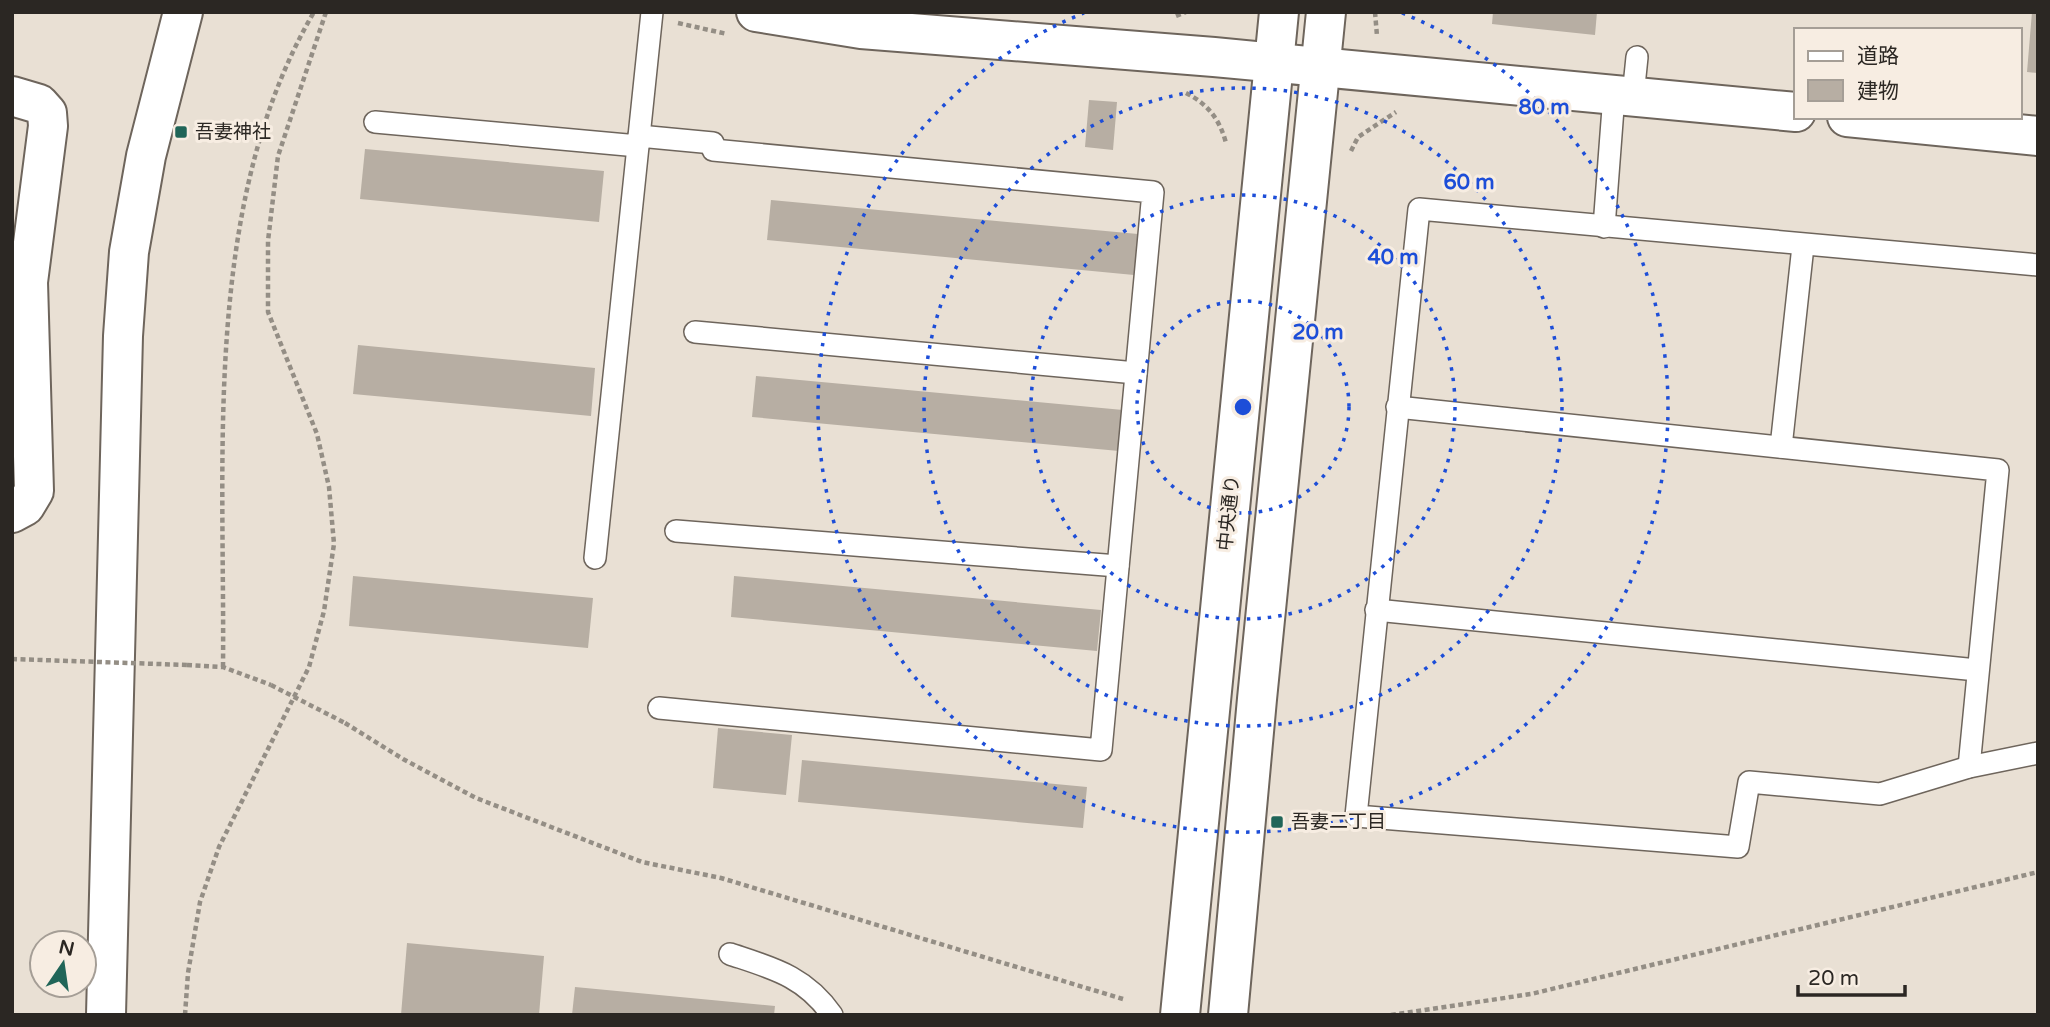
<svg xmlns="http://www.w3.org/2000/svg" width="2050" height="1027" font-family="'Varela Round','Noto Sans JP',sans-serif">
  <rect width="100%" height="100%" fill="#e9e0d4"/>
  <g fill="#b7aea3">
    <path d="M 1493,12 L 1597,12 L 1595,35 L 1492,24 Z"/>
    <path d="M 2032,12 L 2038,12 L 2038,73 L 2027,72 Z"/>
    <path d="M 1089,100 L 1117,102 L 1113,150 L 1085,147 Z"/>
    <path d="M 365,149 L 604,171 L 599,222 L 360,199 Z"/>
    <path d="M 771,200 L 1138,234 L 1134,275 L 767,240 Z"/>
    <path d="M 358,345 L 595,368 L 591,416 L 353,394 Z"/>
    <path d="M 756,376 L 1123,410 L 1119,451 L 752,417 Z"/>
    <path d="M 353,576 L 593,598 L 588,648 L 349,626 Z"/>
    <path d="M 734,576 L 1101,610 L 1097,651 L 731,617 Z"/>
    <path d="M 718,728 L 792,735 L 786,795 L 713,788 Z"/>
    <path d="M 802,760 L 1087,787 L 1083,828 L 798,802 Z"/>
    <path d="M 407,943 L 544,956 L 539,1015 L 401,1015 Z"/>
    <path d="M 575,987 L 775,1006 L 774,1015 L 572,1015 Z"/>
  </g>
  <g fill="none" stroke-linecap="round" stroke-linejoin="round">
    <defs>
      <g id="service">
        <path d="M 1633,96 L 1637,57"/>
        <path d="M 375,122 L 638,146"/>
        <path d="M 639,136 L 713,143"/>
        <path d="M 1604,227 L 1614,95"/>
        <path d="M 2038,265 L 1419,209 L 1356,816 L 1738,847 L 1749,782 L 1880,794 L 1969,767 L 2038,753"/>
        <path d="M 695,332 L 1136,373"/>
        <path d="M 1397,407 L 1998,470 L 1969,767"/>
        <path d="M 1781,447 L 1803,246"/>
        <path d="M 676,531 L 1118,566"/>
        <path d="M 595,558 L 652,12"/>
        <path d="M 1376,610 L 1977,670"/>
        <path d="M 659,708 L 1101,750 L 1153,192 L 713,150"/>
        <path d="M 730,954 C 772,968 805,976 832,1015"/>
      </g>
      <path id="minor" d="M 12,96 L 39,104 L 47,113 L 48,126 L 28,282 L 34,491 L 25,506 L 12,513"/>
      <g id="tertiary">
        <path d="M 756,12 L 861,29 L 1214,57 L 1796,112"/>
        <path d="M 1847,117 L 2038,136"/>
        <path d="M 106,1015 L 123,336 L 129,252 L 146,156 L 183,12"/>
        <path d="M 1180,1015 L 1279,12"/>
        <path d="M 1228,1015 L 1257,699 L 1326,12"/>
      </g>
    </defs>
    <use href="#service" stroke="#6e655c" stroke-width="24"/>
    <use href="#minor" stroke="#6e655c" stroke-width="42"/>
    <use href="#tertiary" stroke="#6e655c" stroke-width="42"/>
    <g stroke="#948e85" stroke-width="4.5" stroke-dasharray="5 3.5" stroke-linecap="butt">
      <path d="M 1375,12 L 1377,36"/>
      <path d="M 1176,16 L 1186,12"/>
      <path d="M 678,23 L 727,34"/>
      <path d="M 1186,93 C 1208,104 1220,120 1226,143"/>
      <path d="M 1351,151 L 1358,137 L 1396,112"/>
      <path d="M 187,665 L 223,667 L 271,685"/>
      <path d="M 223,667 C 225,453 202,203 314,12"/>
      <path d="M 345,723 L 403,759 L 476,798 L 642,862 L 721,878 L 1123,999"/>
      <path d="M 185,1015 L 188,973 L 200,902 L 219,847 L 309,667 L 324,611 L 334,544 L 329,487 L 317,434 L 268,312 L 268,241 L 278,156 L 326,12"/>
      <path d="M 1391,1015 L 1531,994 L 2038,872"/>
    </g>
    <use href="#service" stroke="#fff" stroke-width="21"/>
    <use href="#minor" stroke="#fff" stroke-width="38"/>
    <use href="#tertiary" stroke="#fff" stroke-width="38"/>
    <g stroke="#948e85" stroke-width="4.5" stroke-dasharray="5 3.5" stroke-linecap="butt">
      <path d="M 12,659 L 187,665"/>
      <path d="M 271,685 L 345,723"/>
    </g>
  </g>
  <g fill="none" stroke="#1d4ed8" stroke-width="3.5" stroke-dasharray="3.5 7">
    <circle cx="1243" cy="407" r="106"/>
    <circle cx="1243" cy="407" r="212"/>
    <circle cx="1243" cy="407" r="319"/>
    <path d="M1402 13A425 425 0 1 1 1084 13"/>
  </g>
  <g fill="#206558" stroke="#f7ede2" stroke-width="2.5">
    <rect x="174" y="125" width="14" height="14" rx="3.5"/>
    <rect x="1270" y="815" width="14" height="14" rx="3.5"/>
  </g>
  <g text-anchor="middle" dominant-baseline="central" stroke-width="6" stroke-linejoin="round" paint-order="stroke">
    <g font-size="19" fill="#2b2723" stroke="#f7ede2" text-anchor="start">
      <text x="195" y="132">吾妻神社</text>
      <text x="1291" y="822">吾妻二丁目</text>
    </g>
    <g font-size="19" fill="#2b2723" stroke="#f7ede2">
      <text transform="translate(1229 513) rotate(-84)">中央通り</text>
    </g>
  </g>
  <circle cx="1243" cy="407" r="10" fill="#1d4ed8" stroke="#f7ede2" stroke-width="3.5"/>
  <g font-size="21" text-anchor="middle" font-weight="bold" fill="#1d4ed8" stroke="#f7ede2" stroke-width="6" stroke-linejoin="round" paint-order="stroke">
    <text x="1544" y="114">80 m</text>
    <text x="1469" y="189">60 m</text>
    <text x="1393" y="264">40 m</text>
    <text x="1318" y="339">20 m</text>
  </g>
  <rect width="2050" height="1027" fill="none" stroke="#2b2723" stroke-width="28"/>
  <rect x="1794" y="28" width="228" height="91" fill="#f7ede2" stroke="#a59e96" stroke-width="2"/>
  <rect x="1808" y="51" width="35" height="10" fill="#ffffff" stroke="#a59e96" stroke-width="2"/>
  <text x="1857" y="63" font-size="21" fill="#2b2723">道路</text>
  <rect x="1808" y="80" width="35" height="21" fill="#b7aea3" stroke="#a59e96" stroke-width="2"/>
  <text x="1857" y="98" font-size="21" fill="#2b2723">建物</text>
  <g transform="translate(63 964) rotate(13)"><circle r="33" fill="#f7ede2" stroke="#a59e96" stroke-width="2"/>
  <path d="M0-5L12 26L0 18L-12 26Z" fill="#206558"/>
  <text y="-10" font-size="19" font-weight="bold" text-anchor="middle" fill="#2b2723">N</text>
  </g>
  <path d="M1798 985v10h107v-10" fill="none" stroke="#2b2723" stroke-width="3.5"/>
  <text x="1808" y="985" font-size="21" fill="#2b2723" stroke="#f7ede2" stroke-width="5" paint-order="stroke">20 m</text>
</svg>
